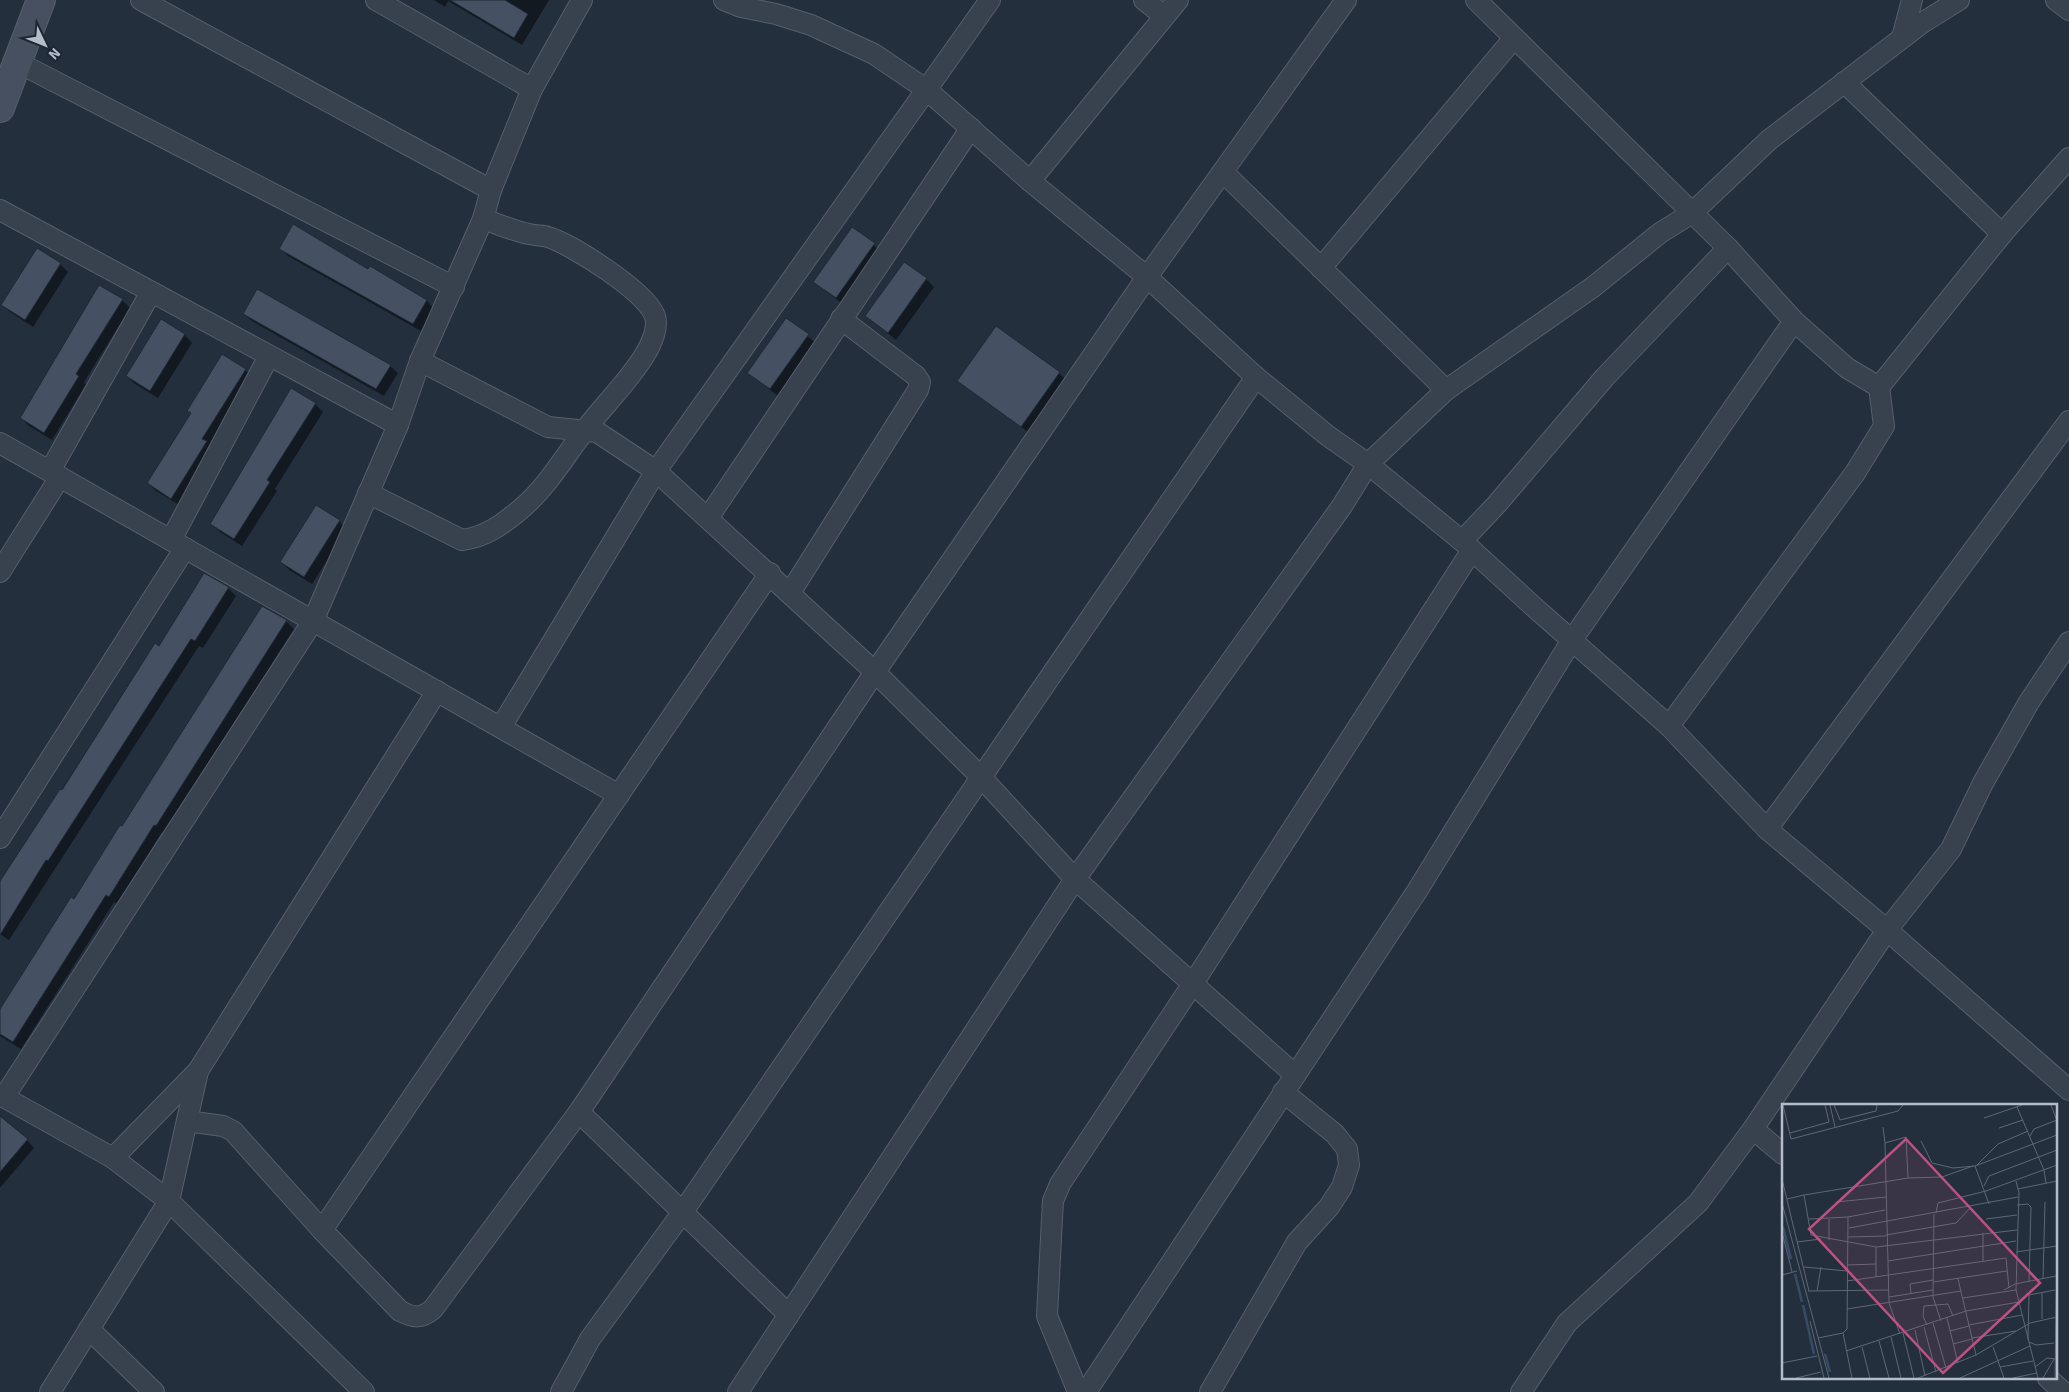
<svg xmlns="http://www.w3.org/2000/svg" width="2069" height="1392" font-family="Signika,sans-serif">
  <rect width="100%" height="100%" fill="#242f3e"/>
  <g fill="#0007">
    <path d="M 434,0 L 549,0 L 522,45 L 448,1 L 445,7 Z"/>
    <path d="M 852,229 L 882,252 L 844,305 L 814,282 Z"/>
    <path d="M 280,248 L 368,271 L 370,267 L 427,301 L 434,309 L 421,331 L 288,256 Z"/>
    <path d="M 60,264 L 68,272 L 33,327 L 10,312 L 2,305 Z"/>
    <path d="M 926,279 L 934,287 L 896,340 L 867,316 Z"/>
    <path d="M 99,286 L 122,300 L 130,308 L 84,382 L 86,384 L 52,440 L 29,426 L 21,418 Z"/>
    <path d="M 244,314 L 332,335 L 334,332 L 390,366 L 398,373 L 384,396 L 252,321 Z"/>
    <path d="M 786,320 L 816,343 L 778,396 L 748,372 Z"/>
    <path d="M 162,321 L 185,335 L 192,343 L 158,398 L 135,384 L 127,376 Z"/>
    <path d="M 245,370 L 253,378 L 179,505 L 156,491 L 148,483 L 192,414 L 188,411 Z"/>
    <path d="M 1059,373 L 1067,381 L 1029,433 L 959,381 Z"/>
    <path d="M 315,404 L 323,412 L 275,489 L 277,491 L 242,546 L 220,532 L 212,524 Z"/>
    <path d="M 339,521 L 347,529 L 312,584 L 289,570 L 282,562 Z"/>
    <path d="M 205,575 L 228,588 L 236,596 L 203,648 L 199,646 L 9,940 L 0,934 L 0,885 L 155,645 L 160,648 Z"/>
    <path d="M 263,608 L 286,621 L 294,629 L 164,833 L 162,832 L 117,904 L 114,902 L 21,1049 L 0,1036 L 0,1012 L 123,828 Z"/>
    <path d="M 0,1130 L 27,1140 L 34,1148 L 0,1188 Z"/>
  </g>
  <g fill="#455162" stroke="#1f2835">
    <path d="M 450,0 L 505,0 L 528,14 L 514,38 Z"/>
    <path d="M 293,224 L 368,269 L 370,266 L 427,300 L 413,324 L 279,249 Z"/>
    <path d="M 852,227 L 875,243 L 836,298 L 813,282 Z"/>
    <path d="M 37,248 L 61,263 L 25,320 L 1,305 Z"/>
    <path d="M 904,262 L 927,278 L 888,333 L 865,316 Z"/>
    <path d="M 99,285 L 123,299 L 76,374 L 79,376 L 44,433 L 20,418 Z"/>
    <path d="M 257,289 L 391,365 L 376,389 L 243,314 Z"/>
    <path d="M 786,318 L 809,334 L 770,389 L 747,373 Z"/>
    <path d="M 161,319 L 185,334 L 150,391 L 126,376 Z"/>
    <path d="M 996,326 L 1060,372 L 1021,427 L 957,381 Z"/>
    <path d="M 222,354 L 246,369 L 202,439 L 207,441 L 171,499 L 147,483 L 191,413 L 187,411 Z"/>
    <path d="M 291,388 L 316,403 L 267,480 L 270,482 L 234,539 L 210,524 Z"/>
    <path d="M 316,505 L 340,520 L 304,577 L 280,562 Z"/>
    <path d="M 204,573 L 229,587 L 195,641 L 191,639 L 48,861 L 46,860 L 0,935 L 0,881 L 60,789 L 62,790 L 155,643 L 159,646 Z"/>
    <path d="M 262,606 L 287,620 L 156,826 L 154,825 L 109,897 L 106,895 L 13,1042 L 0,1034 L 0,1009 L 71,897 L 74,899 L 120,825 L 122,826 Z"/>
    <path d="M 0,1116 L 28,1139 L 0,1172 Z"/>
  </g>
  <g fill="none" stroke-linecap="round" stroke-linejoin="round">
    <defs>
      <g id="street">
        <path d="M 141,0 L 491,190"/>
        <path d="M 376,0 L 532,89"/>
        <path d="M 724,0 L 741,7 L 776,14 L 811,25 L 874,54 L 927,90 L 1030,181 L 1147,277 L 1256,377 L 1328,436 L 1368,464 L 1462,541 L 1534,607 L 1669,726 L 1767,829 L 1887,930 L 2069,1090"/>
        <path d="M 1144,0 L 1164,16"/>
        <path d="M 1476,0 L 1728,248 L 1794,321 L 1847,368 L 1879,387 L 1884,426 L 1855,473 L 1669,726"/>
        <path d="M 2056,0 L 2069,10"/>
        <path d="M 1902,38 L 1912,0"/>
        <path d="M 17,62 L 454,287"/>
        <path d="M 1844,82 L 2002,234"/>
        <path d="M 1223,172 L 1446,390"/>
        <path d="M 1030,181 L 1178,0"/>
        <path d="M 0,210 L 398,425"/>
        <path d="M 1321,268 L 1514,38"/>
        <path d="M 420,361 L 548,427 L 597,432 L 656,471 L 875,672 L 981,777 L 1075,879 L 1294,1074"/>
        <path d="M 1879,387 L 2002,234 L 2069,158"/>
        <path d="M 0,443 L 619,795"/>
        <path d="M 50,471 L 151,292"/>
        <path d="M 368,493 L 462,540 C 486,537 503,524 521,509 C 548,486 564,457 585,430 C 604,405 628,382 644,356 C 651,345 660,326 654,314 C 643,290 573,245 548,237 C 542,235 536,236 529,234 C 514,231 498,224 483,219"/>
        <path d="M 708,518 L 971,128"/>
        <path d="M 171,540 L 269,356"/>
        <path d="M 1462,541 L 1497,504 L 1605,377 L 1728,248"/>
        <path d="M 0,572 L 60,477"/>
        <path d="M 790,593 L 918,390 L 920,382 L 916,376 L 841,319"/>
        <path d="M 501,727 L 656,471 L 990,0"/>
        <path d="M 1767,829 L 2069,421"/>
        <path d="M 0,838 L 185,548"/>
        <path d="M 0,1095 L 113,1158 L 169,1201 L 364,1392"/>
        <path d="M 4,1097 L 313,621 L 398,425 L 420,361 L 483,219 L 491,190 L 532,89 L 582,0"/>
        <path d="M 579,1112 L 789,1315"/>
        <path d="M 187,1121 L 223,1126 L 233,1131 L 322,1230 L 400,1311 C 414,1318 421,1319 433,1309 L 579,1112 L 875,672 L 1147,277 L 1346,0"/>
        <path d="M 1753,1129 L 1783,1154"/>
        <path d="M 113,1158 L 198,1071 L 437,691"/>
        <path d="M 322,1230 L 770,573"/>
        <path d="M 89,1329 L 154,1392"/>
        <path d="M 2048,1378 L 2063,1392"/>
        <path d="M 50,1392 L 169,1201 L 198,1071"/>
        <path d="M 561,1392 L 590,1339 L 682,1213 L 1256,377"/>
        <path d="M 738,1392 L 1075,879 L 1342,506 L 1368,464 L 1446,390 L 1593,287 L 1660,233 L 1692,213 L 1769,140 L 1922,23 L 1959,0"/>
        <path d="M 1078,1392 L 1047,1316 L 1052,1218 L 1053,1201 L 1060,1184 L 1192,985 L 1472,550"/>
        <path d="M 1086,1392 L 1417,891 L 1572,640 L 1794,321"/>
        <path d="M 1210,1392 L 1297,1242 L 1329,1207 L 1342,1187 L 1349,1165 L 1347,1149 L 1335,1134 L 1283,1092"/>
        <path d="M 1521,1392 L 1567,1323 L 1698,1203 L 1753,1129 L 1887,930 L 1951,849 L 1983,783 L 2029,702 L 2069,642"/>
      </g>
      <path id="secondary" d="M 0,108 L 41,0"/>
    </defs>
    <use href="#street" stroke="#565f6c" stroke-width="22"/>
    <use href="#secondary" stroke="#565f6c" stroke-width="30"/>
    <use href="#street" stroke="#38414e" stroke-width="20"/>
    <use href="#secondary" stroke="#465061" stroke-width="28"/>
  </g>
  <g transform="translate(1782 1104)">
    <rect width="275" height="275" fill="#242f3e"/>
    <path fill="none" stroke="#394c67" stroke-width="2.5" d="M 1,123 L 9,155M 13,170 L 20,198M 21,201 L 32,250M 43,250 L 48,268"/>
    <path fill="none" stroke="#5e6776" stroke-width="1" d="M 1,1 L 9,35 L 116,7 L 121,1M 48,1 L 53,23M 52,1 L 58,16 L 94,7 L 95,1M 269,1 L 275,17M 235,3 L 262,66 L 264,79M 202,14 L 240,1M 101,23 L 103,39M 217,24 L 241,16M 8,29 L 47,18 L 43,1M 248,32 L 252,25 L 275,16M 139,37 L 150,59 L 171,64 L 193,62 L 275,31M 195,61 L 216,40 L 246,27M 193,62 L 207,100M 0,75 L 27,187M 234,77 L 237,89 L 234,186 L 256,274M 202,82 L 207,72 L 275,46M 236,85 L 275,77M 22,91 L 126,74 L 160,73 L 191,62M 5,95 L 22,91 L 29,131 L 94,143 L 235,126M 54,98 L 104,93M 0,99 L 47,274M 235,101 L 246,100 L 249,103 L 247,177M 154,109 L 156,99 L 204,87 L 275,61M 152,110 L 151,193 L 159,217M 27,115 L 66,113M 204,115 L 235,111M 67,124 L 236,93M 0,128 L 10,168M 104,131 L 174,119 L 188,104M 66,133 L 104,132M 47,136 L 47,115M 15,138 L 39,135M 234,148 L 275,142M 106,157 L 234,137M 201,157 L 201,129M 65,161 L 94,160M 22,163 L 65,167M 0,171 L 15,167M 94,173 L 94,143M 261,174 L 263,98M 176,175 L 194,251M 65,177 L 224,154 L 227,184M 151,178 L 225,167M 222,186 L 233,180 L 274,172M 26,187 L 107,186M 35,187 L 39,163M 260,188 L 260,215M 129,190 L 128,180 L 151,176M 107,193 L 151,186M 181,194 L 234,186M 65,205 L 179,187M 165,214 L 176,259M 28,217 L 42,274M 151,219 L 164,264M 145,221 L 141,212 L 142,202 L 166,200 L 171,212M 187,221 L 240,211M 142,223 L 154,268M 133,226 L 143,272M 168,227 L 187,222M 61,229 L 65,225 L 66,113 L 103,106M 121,229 L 132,274M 118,230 L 107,199 L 103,39 L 124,33 L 126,74M 109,233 L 119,274M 36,234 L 61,229 L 70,274M 190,234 L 234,227M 246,236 L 247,191 L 273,186M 97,237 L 107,274M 247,238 L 254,241 L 272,239M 171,240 L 190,235M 80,243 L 88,274M 211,243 L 222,274M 64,247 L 184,207 L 237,198M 0,259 L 35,252M 218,263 L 251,257M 253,263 L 265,254 L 274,255M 14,274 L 39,268M 136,274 L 194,251 L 248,219 L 275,213M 178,274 L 248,242M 231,274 L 255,269M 261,274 L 272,255M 273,274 L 275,146"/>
    <path fill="#bd5182" fill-opacity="0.15" stroke="#bd5182" stroke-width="2.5" d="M 124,35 L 258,179 L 161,269 L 27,125 Z"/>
    <rect width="275" height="275" fill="none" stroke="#b4bcc9" stroke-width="2.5"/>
  </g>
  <g transform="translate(45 45) rotate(133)" stroke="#1d2633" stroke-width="4" paint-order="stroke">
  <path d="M0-4L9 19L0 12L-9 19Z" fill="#b4bcc9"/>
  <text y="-8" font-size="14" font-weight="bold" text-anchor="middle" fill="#b4bcc9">N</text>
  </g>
</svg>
